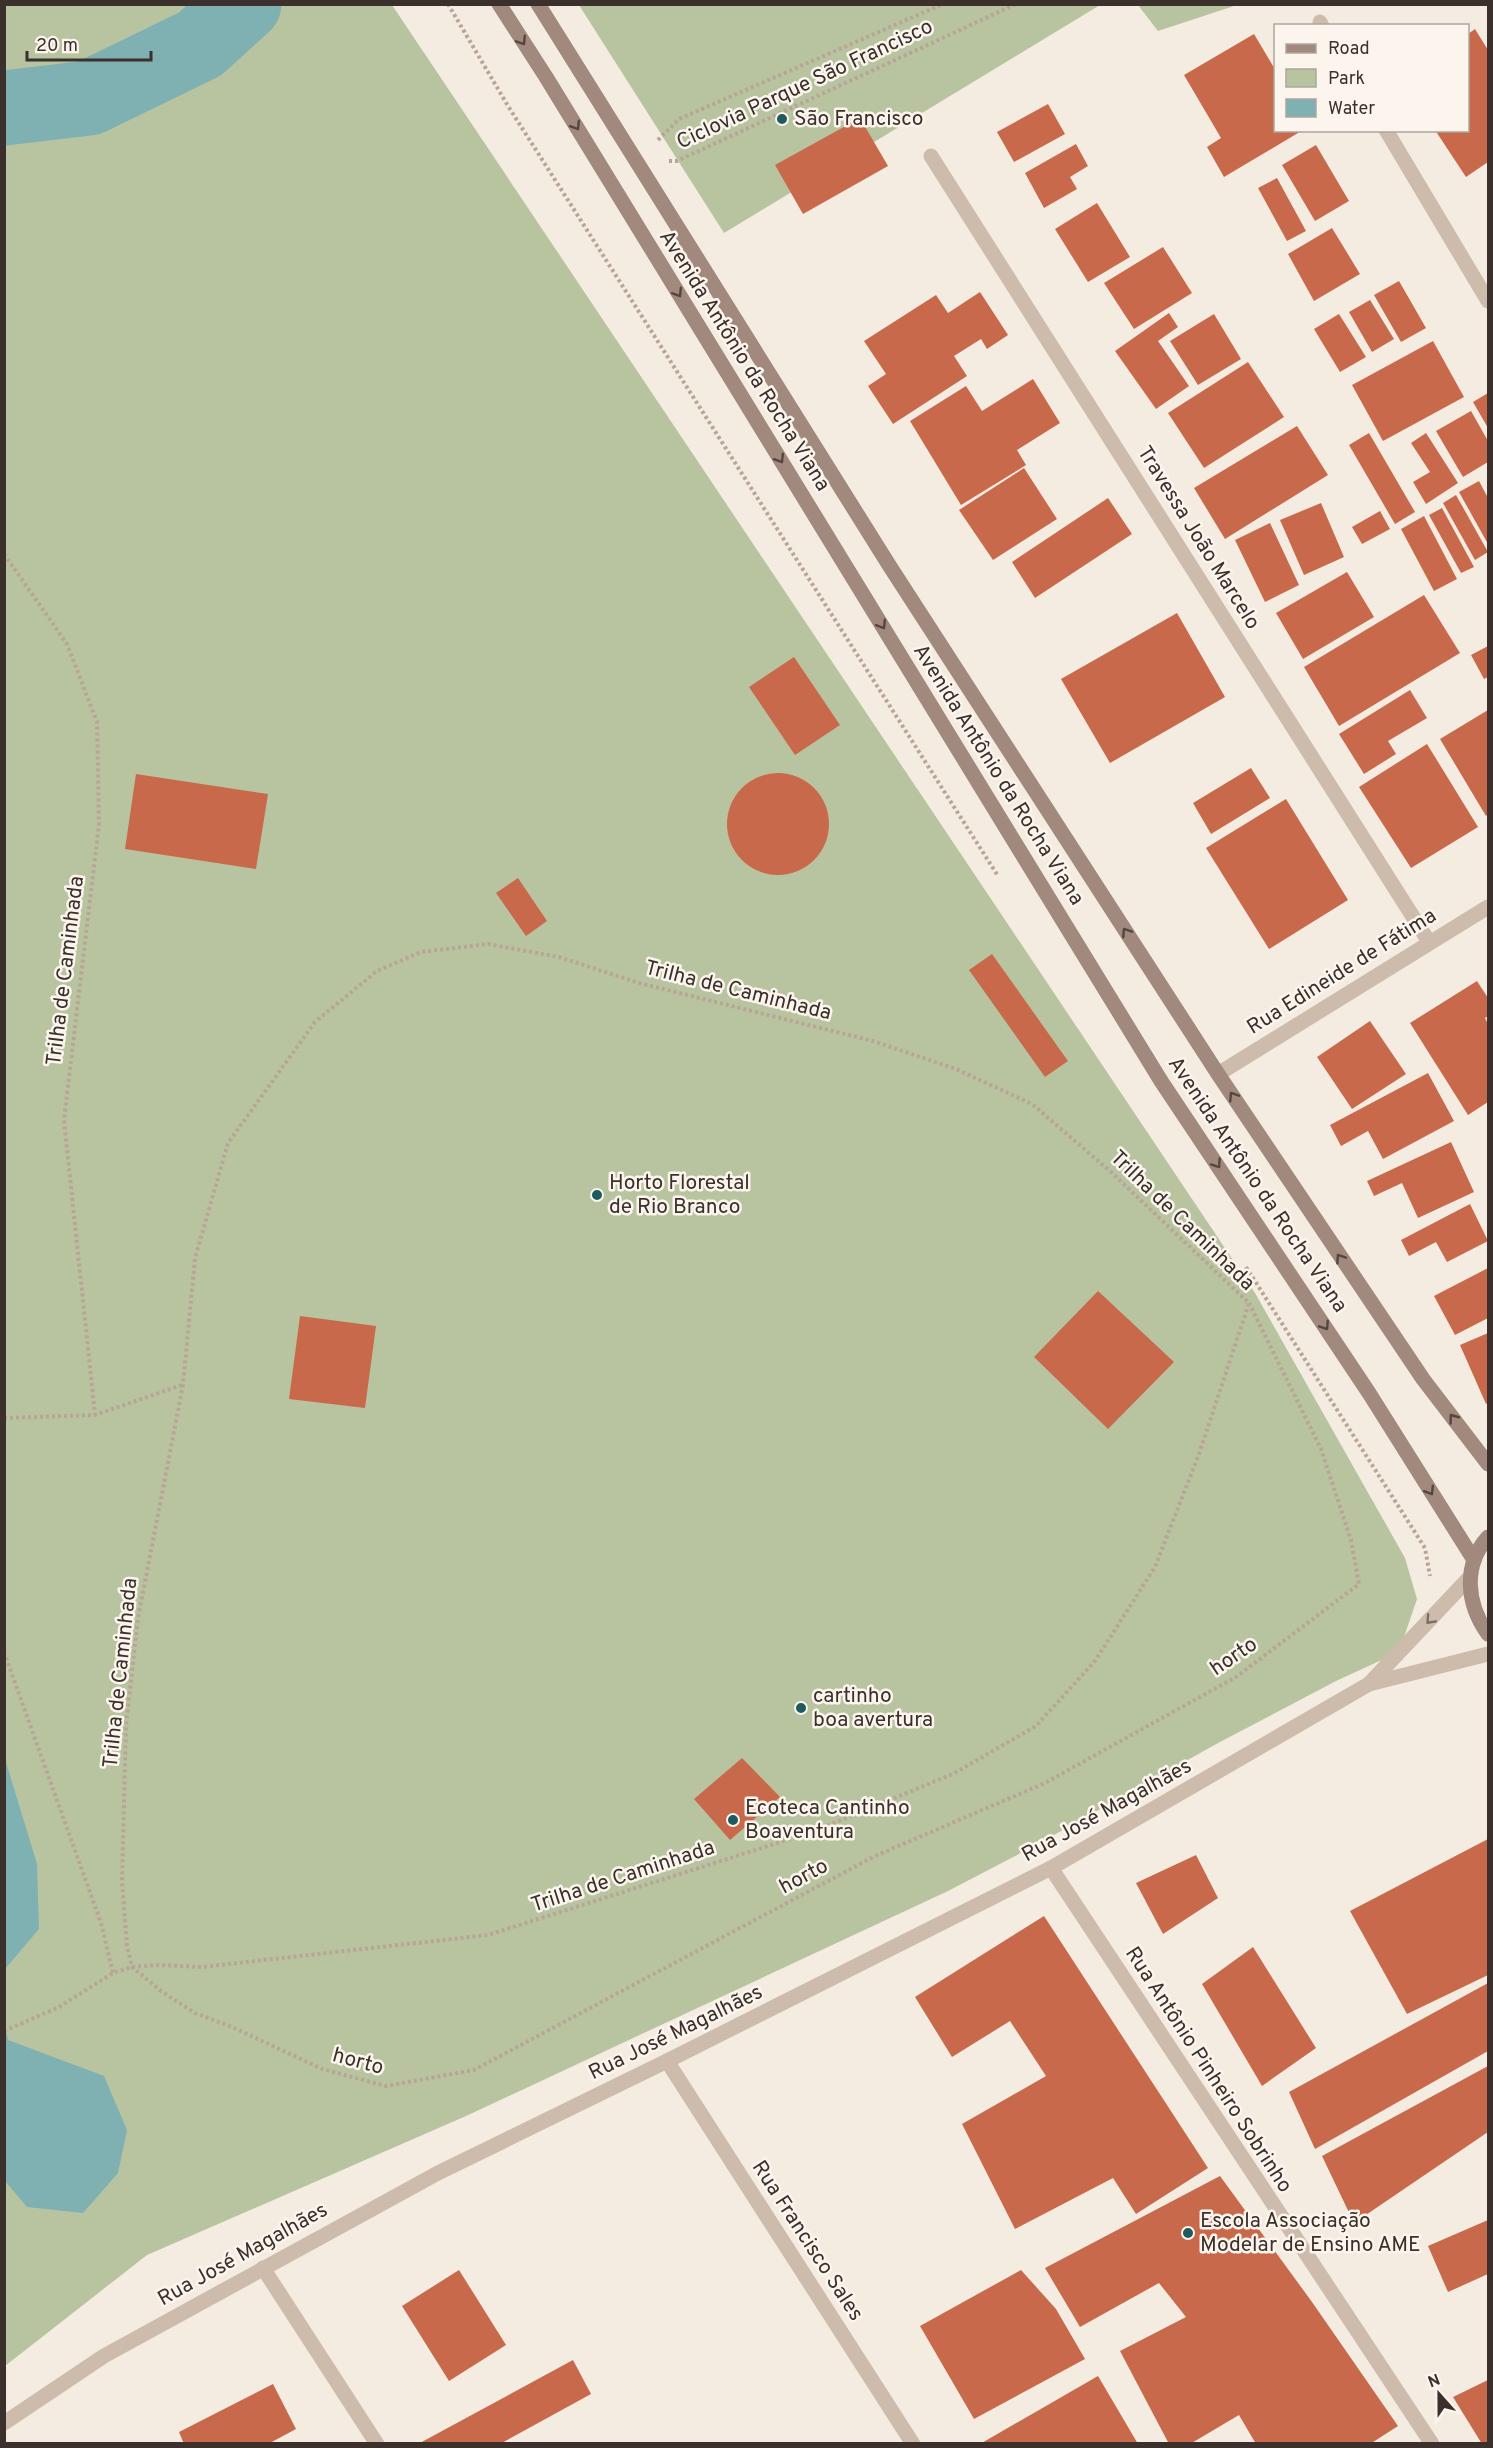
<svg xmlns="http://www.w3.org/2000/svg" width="1493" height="2448" font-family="Overpass,sans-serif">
  <rect width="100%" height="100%" fill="#f4ebe1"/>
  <g fill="#b8c4a0">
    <path d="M 5,5 L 392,5 L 1255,1293 L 1405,1558 L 1417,1599 L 1404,1637 L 1410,1647 L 1336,1681 L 1218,1743 L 1038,1844 L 948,1891 L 466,2116 L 147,2255 L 5,2366 Z"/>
    <path d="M 579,5 L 1100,5 L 724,233 Z"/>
    <path d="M 1138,5 L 1237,5 L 1158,31 Z"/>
  </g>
  <g fill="#7fb0b2">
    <path d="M 5,1759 L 37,1864 L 39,1929 L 5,1969 Z"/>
    <path d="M 4,2019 L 8,2040 L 104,2076 L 127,2130 L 118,2173 L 83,2213 L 27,2207 L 5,2181 Z"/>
  </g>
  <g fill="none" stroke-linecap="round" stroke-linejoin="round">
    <path stroke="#7fb0b2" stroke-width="75" d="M 4,108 L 89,98 L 200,44 L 244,4"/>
  </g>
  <g fill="#c8694b">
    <path d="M 1475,29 L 1488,50 L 1488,162 L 1466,177 L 1435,130 L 1468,130 L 1468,34 Z"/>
    <path d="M 1254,34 L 1276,71 L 1276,130 L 1303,130 L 1224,177 L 1207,147 L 1221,138 L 1184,75 Z"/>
    <path d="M 1048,104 L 1065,134 L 1014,162 L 997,132 Z"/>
    <path d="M 860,118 L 888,166 L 803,214 L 775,165 Z"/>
    <path d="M 1076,144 L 1088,166 L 1070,177 L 1077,189 L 1044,208 L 1025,173 Z"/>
    <path d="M 1316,145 L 1349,201 L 1315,221 L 1282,165 Z"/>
    <path d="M 1277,178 L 1306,231 L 1287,241 L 1258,188 Z"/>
    <path d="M 1097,203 L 1130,257 L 1088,282 L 1055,229 Z"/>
    <path d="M 1332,228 L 1360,274 L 1314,301 L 1288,254 Z"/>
    <path d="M 1163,247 L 1192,293 L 1134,329 L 1104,283 Z"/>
    <path d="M 1399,281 L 1426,328 L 1401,342 L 1374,295 Z"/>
    <path d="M 980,292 L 1008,335 L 987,349 L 981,339 L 954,356 L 967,376 L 893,424 L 868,386 L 886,374 L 864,341 L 936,295 L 948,313 Z"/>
    <path d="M 1370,300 L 1394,339 L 1372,352 L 1349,312 Z"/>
    <path d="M 1169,313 L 1178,327 L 1158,341 L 1189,386 L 1156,409 L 1115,351 Z"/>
    <path d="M 1214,314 L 1241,359 L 1198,385 L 1170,341 Z"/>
    <path d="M 1339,314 L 1366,357 L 1340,372 L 1314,329 Z"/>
    <path d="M 1433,341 L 1464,397 L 1383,441 L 1352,385 Z"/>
    <path d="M 1248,362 L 1284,417 L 1204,468 L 1168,413 Z"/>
    <path d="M 1033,379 L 1060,423 L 1017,450 L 1026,465 L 961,505 L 910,421 L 966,386 L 982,411 Z"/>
    <path d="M 1488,393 L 1488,428 L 1473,402 Z"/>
    <path d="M 1471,411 L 1488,441 L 1488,462 L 1463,477 L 1436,431 Z"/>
    <path d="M 1297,426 L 1328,475 L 1225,539 L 1194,488 Z"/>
    <path d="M 1369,433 L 1415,512 L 1395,524 L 1349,445 Z"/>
    <path d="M 1426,433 L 1458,483 L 1426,504 L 1413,482 L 1430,472 L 1411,443 Z"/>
    <path d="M 1024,468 L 1057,519 L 993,560 L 959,510 Z"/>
    <path d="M 1479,481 L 1488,498 L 1488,544 L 1459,492 Z"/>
    <path d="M 1456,495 L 1488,552 L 1475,560 L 1443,503 Z"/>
    <path d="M 1108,498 L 1132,534 L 1035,598 L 1012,562 Z"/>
    <path d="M 1321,503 L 1344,557 L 1304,575 L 1280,520 Z"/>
    <path d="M 1442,508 L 1474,567 L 1461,573 L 1429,515 Z"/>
    <path d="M 1380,511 L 1390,529 L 1362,544 L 1352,527 Z"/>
    <path d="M 1424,516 L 1457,579 L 1434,591 L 1401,529 Z"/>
    <path d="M 1270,523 L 1299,585 L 1265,602 L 1235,540 Z"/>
    <path d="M 1347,572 L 1374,617 L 1303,659 L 1276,613 Z"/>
    <path d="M 1424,595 L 1460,653 L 1339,726 L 1304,667 Z"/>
    <path d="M 1177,613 L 1225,697 L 1110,763 L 1061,679 Z"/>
    <path d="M 1488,646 L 1488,677 L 1484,679 L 1471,655 Z"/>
    <path d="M 794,657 L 840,725 L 795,755 L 749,687 Z"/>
    <path d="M 1410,690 L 1427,718 L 1388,741 L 1396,754 L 1364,774 L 1339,734 Z"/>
    <path d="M 1488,710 L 1488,814 L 1486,816 L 1440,739 Z"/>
    <path d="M 1427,744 L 1478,827 L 1411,868 L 1359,787 Z"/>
    <path d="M 1251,768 L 1270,798 L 1211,834 L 1193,803 Z"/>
    <circle cx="778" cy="824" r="51"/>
    <path d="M 136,774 L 268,794 L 256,869 L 125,849 Z"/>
    <path d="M 1286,799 L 1348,900 L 1269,949 L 1206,848 Z"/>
    <path d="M 518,878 L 547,921 L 526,936 L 496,893 Z"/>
    <path d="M 992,954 L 1068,1061 L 1045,1077 L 969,970 Z"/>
    <path d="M 1477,981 L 1488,998 L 1488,1016 L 1485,1018 L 1488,1024 L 1488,1102 L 1468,1115 L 1410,1023 Z"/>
    <path d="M 1370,1021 L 1406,1074 L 1352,1109 L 1317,1057 Z"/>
    <path d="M 1428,1073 L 1454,1121 L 1383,1159 L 1368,1131 L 1341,1146 L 1330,1125 Z"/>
    <path d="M 1451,1142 L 1474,1192 L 1418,1218 L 1402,1183 L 1374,1196 L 1367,1181 Z"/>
    <path d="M 1470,1204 L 1488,1241 L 1447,1262 L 1436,1242 L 1409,1256 L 1401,1240 Z"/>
    <path d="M 1488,1268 L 1488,1318 L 1455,1335 L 1434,1296 Z"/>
    <path d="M 1098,1291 L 1174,1362 L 1108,1429 L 1034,1357 Z"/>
    <path d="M 300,1316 L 376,1326 L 365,1408 L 289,1399 Z"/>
    <path d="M 1488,1333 L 1488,1403 L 1486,1404 L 1460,1345 Z"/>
    <path d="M 742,1758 L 780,1797 L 730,1840 L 694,1799 Z"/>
    <path d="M 1488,1839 L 1488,1975 L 1407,2014 L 1350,1911 Z"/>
    <path d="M 1196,1855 L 1218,1898 L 1163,1934 L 1136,1883 Z"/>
    <path d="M 1044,1916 L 1208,2168 L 1136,2214 L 1113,2178 L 1015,2229 L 962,2124 L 1046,2076 L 1010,2021 L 952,2057 L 915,1997 Z"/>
    <path d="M 1253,1947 L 1316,2048 L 1262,2086 L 1202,1984 Z"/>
    <path d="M 1488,1983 L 1488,2051 L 1315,2149 L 1289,2092 Z"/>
    <path d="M 1488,2066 L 1488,2132 L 1354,2223 L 1322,2156 Z"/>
    <path d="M 1220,2176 L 1312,2302 L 1398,2426 L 1370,2444 L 1256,2444 L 1239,2415 L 1190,2444 L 1169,2444 L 1120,2351 L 1186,2317 L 1159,2283 L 1080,2327 L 1045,2268 Z"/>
    <path d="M 1488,2220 L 1488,2274 L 1448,2292 L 1428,2246 Z"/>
    <path d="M 459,2270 L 506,2345 L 449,2381 L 402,2306 Z"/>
    <path d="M 1021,2270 L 1056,2309 L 1085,2359 L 974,2419 L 920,2326 Z"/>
    <path d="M 573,2360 L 591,2394 L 500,2444 L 418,2444 Z"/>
    <path d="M 1098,2376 L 1138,2444 L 980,2444 Z"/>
    <path d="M 1488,2380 L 1488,2444 L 1482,2444 L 1453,2397 Z"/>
    <path d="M 273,2384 L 296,2429 L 268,2444 L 184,2444 L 179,2432 Z"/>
  </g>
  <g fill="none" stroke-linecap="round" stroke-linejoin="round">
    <g stroke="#b9a596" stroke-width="4" stroke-dasharray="3 3" stroke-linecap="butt">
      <path d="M 448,4 L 508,106 L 998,876"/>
      <path d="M 658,140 L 679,119 L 943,4"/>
      <path d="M 669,161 L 677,161 L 1016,4"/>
      <path d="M 4,554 L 67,644 L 97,722 L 99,824 L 64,1120 L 95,1415"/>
      <path d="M 1246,1267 L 1425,1548 L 1430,1576"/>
      <path d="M 4,1418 L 95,1415 L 182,1385"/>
      <path d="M 4,1652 L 101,1923 L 113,1973"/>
      <path d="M 4,2031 L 59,2007 L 113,1973 L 132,1967 L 158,1965 L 202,1967 L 488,1935 L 812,1832 L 953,1774 L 1036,1726 L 1095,1661 L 1155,1567 L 1199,1454 L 1249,1303 L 1111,1172 L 1032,1104 L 956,1069 L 873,1041 L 639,983 L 559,957 L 488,944 L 421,952 L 377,971 L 315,1022 L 228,1143 L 195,1258 L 183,1385 L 138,1618 L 126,1726 L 122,1882 L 127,1946 L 132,1967 L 161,1991 L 195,2013 L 232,2027 L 322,2069 L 386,2086 L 474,2070 L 873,1857 L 1045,1783 L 1236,1677 L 1359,1584 L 1351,1540 L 1321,1449 L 1249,1303"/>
    </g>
    <g stroke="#cdbbac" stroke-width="15">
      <path d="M 1320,22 L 1322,26"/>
      <path d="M 1386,130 L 1488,301"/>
      <path d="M 931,156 L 1429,942"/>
      <path d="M 1218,1074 L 1488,907"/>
      <path d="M 1369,1684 L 1470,1577"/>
      <path d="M 1051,1868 L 1432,2444"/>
      <path d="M 667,2061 L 913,2444"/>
      <path d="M 263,2268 L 377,2444"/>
      <path d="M 4,2423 L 104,2356 L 438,2173 L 667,2061 L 1051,1868 L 1369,1684 L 1488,1654"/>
    </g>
    <g stroke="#a18a7d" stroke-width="15">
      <path d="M 499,4 L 546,77 L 1161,1081 L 1369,1393 L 1474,1560"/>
      <path d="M 538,4 L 889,565 L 1218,1074 L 1423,1379 L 1488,1464"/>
      <path d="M 1488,1537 C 1462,1566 1467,1605 1488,1634"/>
    </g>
  </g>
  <defs><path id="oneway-chevron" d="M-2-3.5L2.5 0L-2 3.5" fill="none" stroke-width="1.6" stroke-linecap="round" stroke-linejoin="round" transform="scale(1.5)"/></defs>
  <g stroke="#544640">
    <use href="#oneway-chevron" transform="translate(522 41) rotate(57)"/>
    <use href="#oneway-chevron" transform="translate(576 126) rotate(58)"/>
    <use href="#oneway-chevron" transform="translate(678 293) rotate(58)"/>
    <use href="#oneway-chevron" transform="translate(780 459) rotate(58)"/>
    <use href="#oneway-chevron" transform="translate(882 625) rotate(58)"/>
    <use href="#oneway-chevron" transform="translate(1126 932) rotate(-123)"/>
    <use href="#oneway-chevron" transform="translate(1233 1096) rotate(-123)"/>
    <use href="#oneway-chevron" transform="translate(1217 1164) rotate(56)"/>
    <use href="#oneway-chevron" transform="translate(1340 1258) rotate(-124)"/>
    <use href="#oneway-chevron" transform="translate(1325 1326) rotate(57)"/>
    <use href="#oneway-chevron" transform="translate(1453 1418) rotate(-127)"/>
    <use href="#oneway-chevron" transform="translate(1430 1491) rotate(58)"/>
  </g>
  <use stroke="#7d6f65" href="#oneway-chevron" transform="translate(1430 1620) rotate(133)"/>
  <g fill="#1f5a5e" stroke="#fbf5ee" stroke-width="2">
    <circle cx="782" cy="119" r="6"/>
    <circle cx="597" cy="1195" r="6"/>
    <circle cx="801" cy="1708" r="6"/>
    <circle cx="733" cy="1820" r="6"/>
    <circle cx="1188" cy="2233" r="6"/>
  </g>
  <g text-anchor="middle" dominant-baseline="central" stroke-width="5" stroke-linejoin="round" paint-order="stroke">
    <g font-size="21" fill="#3b302b" stroke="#fbf5ee">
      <text transform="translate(805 85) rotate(-25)">Ciclovia Parque São Francisco</text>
      <text transform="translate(744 361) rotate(58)">Avenida Antônio da Rocha Viana</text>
      <text transform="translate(1198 538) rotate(58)">Travessa João Marcelo</text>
      <text transform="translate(998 775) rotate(58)">Avenida Antônio da Rocha Viana</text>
      <text transform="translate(66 971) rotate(-83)">Trilha de Caminhada</text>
      <text transform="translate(1342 972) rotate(-32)">Rua Edineide de Fátima</text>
      <text transform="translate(738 991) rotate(14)">Trilha de Caminhada</text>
      <text transform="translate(1257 1185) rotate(56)">Avenida Antônio da Rocha Viana</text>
      <text transform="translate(1182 1221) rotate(44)">Trilha de Caminhada</text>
      <text transform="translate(1234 1657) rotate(-34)">horto</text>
      <text transform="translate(121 1673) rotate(-84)">Trilha de Caminhada</text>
      <text transform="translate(1107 1811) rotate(-29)">Rua José Magalhães</text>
      <text transform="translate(623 1877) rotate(-18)">Trilha de Caminhada</text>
      <text transform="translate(804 1877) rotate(-28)">horto</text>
      <text transform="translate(676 2033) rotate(-26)">Rua José Magalhães</text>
      <text transform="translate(358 2062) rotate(15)">horto</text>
      <text transform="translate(1208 2070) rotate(57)">Rua Antônio Pinheiro Sobrinho</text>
      <text transform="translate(807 2241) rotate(57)">Rua Francisco Sales</text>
      <text transform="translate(243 2255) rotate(-29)">Rua José Magalhães</text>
    </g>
    <g font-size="21" fill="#3b302b" stroke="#fbf5ee" text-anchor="start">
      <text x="794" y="119">São Francisco</text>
      <text x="609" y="1183">Horto Florestal<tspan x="609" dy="24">de Rio Branco</tspan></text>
      <text x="813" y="1696">cartinho<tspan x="813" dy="24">boa avertura</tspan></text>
      <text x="745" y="1808">Ecoteca Cantinho<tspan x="745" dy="24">Boaventura</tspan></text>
      <text x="1200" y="2221">Escola Associação<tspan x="1200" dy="24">Modelar de Ensino AME</tspan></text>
    </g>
  </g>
  <rect width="1493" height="2448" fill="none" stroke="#3b302b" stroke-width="12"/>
  <rect x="1274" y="24" width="195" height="108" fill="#fbf5ee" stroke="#aea6a0" stroke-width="1.5"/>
  <rect x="1286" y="44" width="30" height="9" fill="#a18a7d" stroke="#aea6a0" stroke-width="1.5"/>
  <text x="1328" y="54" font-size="18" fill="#3b302b">Road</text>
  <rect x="1286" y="69" width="30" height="18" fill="#b8c4a0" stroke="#aea6a0" stroke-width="1.5"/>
  <text x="1328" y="84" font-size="18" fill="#3b302b">Park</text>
  <rect x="1286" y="99" width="30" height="18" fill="#7fb0b2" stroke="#aea6a0" stroke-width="1.5"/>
  <text x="1328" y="114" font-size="18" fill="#3b302b">Water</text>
  <g transform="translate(1439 2394) rotate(339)" stroke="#fbf5ee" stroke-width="4.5" paint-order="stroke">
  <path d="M0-4.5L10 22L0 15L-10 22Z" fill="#3b302b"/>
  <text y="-9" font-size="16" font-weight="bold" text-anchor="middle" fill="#3b302b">N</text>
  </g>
  <path d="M27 51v9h124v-9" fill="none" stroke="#3b302b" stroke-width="3"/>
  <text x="36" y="51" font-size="18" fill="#3b302b" stroke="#fbf5ee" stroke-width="4.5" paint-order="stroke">20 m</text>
</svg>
